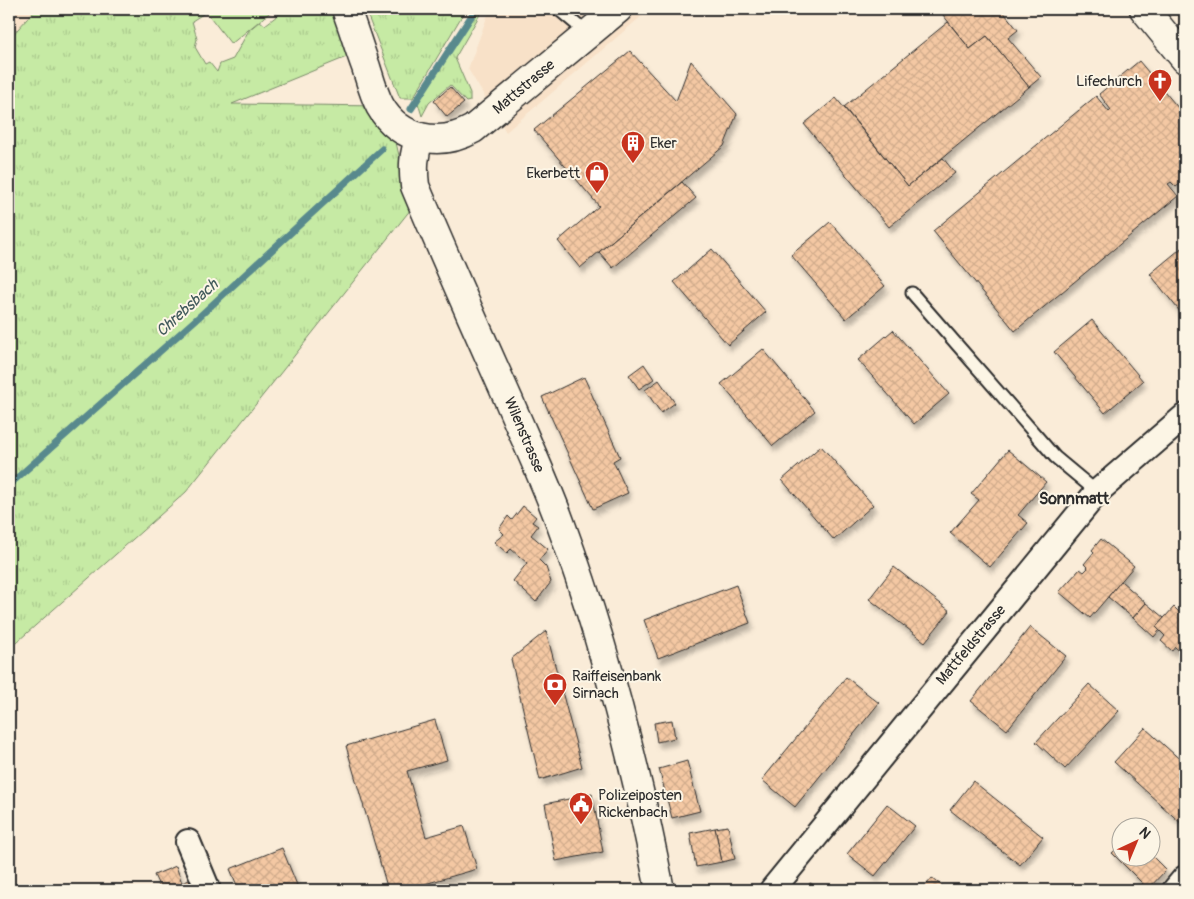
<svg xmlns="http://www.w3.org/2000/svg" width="1194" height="899" font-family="Pangolin,sans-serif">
  <defs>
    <pattern id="grass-tufts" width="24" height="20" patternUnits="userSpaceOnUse" patternTransform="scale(1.25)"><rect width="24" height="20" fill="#c6eaa4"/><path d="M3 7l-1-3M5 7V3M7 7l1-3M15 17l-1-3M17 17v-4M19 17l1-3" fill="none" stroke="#aac98d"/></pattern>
    <pattern id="building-cross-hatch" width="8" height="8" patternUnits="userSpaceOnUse" patternTransform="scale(1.25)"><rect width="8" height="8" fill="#f4c8a3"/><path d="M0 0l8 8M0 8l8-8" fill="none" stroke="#d1ac8c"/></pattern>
    <filter id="shadow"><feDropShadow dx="3" dy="5.5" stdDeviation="2.5" flood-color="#0004"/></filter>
  </defs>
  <rect width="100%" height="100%" fill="#faecd8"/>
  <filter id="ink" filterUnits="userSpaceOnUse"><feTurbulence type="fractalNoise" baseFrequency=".02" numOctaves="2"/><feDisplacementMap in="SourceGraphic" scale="10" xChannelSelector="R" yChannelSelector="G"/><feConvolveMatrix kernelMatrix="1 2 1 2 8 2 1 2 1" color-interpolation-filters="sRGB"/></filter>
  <g filter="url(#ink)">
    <g fill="#f8e1c8">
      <path d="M 9,9 L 36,9 L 9,39 Z"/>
      <path d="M 490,9 L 650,9 L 506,132 L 468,69 Z"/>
      <path d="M 1172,9 L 1185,9 L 1185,25 Z"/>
    </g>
    <g fill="url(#grass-tufts)" stroke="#788a68">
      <path d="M 36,9 L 204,9 L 206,12 L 192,21 L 197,39 L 195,47 L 205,64 L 209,62 L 217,72 L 220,64 L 233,59 L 249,30 L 260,21 L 265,25 L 286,9 L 334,9 L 349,56 L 232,104 L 380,106 L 391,120 L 411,209 L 186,492 L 9,649 L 9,39 Z"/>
      <path d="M 365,9 L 466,9 L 413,98 L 400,98 Z"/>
      <path d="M 474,9 L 483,9 L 455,58 L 470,93 L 470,101 L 466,102 L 450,85 L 429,103 L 422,116 L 418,103 Z"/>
    </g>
    <path fill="#c6eaa4" stroke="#788a68" d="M 204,9 L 274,9 L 231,44 Z"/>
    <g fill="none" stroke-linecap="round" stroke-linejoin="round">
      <g stroke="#58898d" stroke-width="7">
        <path d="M 411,109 L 476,9"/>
        <path d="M 9,485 L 201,315 L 382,149"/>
      </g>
    </g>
    <g fill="url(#building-cross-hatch)" stroke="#2b2b2b" filter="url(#shadow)">
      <path d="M 951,9 L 1001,9 L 1018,30 L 1008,38 L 1041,77 L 1029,87 L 987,36 L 970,49 L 943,15 Z"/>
      <path d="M 948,22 L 970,49 L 987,36 L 1029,87 L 908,186 L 844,107 Z"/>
      <path d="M 630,51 L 676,101 L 691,61 L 737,114 L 724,146 L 580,268 L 558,241 L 599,206 L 534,130 Z"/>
      <path d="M 1139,61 L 1185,116 L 1185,180 L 1176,187 L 1171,182 L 1168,184 L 1178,196 L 1015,331 L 933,231 L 1096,96 L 1109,112 L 1111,110 L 1099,94 Z"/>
      <path d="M 450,87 L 464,103 L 447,117 L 434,101 Z"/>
      <path d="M 836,98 L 908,186 L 943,158 L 955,173 L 889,227 L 804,124 Z"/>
      <path d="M 682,182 L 696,198 L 613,268 L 599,252 Z"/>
      <path d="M 830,222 L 885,286 L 846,319 L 791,255 Z"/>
      <path d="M 1185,245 L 1185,318 L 1150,274 Z"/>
      <path d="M 712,249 L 766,312 L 728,345 L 674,282 Z"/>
      <path d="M 1092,320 L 1143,381 L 1105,413 L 1054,352 Z"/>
      <path d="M 893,330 L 949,394 L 914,424 L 858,360 Z"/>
      <path d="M 763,349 L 815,411 L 773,446 L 721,384 Z"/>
      <path d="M 644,364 L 654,379 L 639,389 L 629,375 Z"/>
      <path d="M 584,377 L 620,457 L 613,461 L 628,493 L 593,509 L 542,397 Z"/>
      <path d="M 659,380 L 675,403 L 661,413 L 645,390 Z"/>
      <path d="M 821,446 L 873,505 L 834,540 L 782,480 Z"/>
      <path d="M 1008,450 L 1046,482 L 1018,515 L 1028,523 L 990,567 L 950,533 L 979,500 L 971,494 Z"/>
      <path d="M 523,506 L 536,517 L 532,522 L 538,526 L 531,535 L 548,549 L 539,560 L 546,567 L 551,582 L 536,602 L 513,581 L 527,563 L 511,549 L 507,553 L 494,542 L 504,534 L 499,529 L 508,516 L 512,520 Z"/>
      <path d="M 1101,539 L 1134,566 L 1090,618 L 1059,592 L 1080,569 L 1084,572 L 1088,568 L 1084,564 L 1094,552 L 1092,550 Z"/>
      <path d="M 894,567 L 950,611 L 925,642 L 869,599 Z"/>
      <path d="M 1121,581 L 1146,603 L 1133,618 L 1108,597 Z"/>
      <path d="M 736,585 L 750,623 L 658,658 L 644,620 Z"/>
      <path d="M 1146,603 L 1164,618 L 1156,627 L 1160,630 L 1154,637 L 1133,618 Z"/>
      <path d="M 1174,607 L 1185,618 L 1185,656 L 1175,647 L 1172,651 L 1161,641 L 1165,636 L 1156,627 Z"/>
      <path d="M 1030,627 L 1066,656 L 1007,730 L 971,701 Z"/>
      <path d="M 546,631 L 582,767 L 540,780 L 511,659 Z"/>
      <path d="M 846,677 L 879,703 L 795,807 L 762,780 Z"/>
      <path d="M 1089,684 L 1119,711 L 1065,769 L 1036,742 Z"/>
      <path d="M 435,720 L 447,760 L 407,771 L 426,837 L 464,826 L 477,869 L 404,890 L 388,890 L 346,746 Z"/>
      <path d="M 672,720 L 675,738 L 657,742 L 654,723 Z"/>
      <path d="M 1145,728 L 1185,764 L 1184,826 L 1114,762 Z"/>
      <path d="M 687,761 L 700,811 L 672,818 L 659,769 Z"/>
      <path d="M 973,781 L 1043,837 L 1020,865 L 950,810 Z"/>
      <path d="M 592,794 L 603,852 L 556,861 L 545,804 Z"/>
      <path d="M 887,804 L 915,826 L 875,876 L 847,854 Z"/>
      <path d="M 728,826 L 735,859 L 722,862 L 715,828 Z"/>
      <path d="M 715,828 L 722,862 L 696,867 L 690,833 Z"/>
      <path d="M 1122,844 L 1122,856 L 1152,856 L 1166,870 L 1148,889 L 1112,853 Z"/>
      <path d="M 282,848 L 299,890 L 239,890 L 230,869 Z"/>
      <path d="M 176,866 L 182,883 L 189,880 L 194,890 L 161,890 L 154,875 Z"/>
      <path d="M 932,878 L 947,890 L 922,890 Z"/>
      <path d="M 810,883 L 822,890 L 806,890 Z"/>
    </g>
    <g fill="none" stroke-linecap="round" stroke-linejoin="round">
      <defs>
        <g id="lane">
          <path d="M 558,9 L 588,34"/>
          <path d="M 912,293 L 1055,457 L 1097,492"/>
        </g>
        <g id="street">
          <path d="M 188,842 L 208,890"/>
          <path d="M 772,890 L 1097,492 L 1185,416"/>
          <path d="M 1175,890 L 1185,878"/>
        </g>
        <g id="secondary">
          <path d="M 346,9 C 353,28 359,48 366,67 C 370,80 374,95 380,106 C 400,141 441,147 473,129 L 618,9"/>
          <path d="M 1144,9 L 1185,59"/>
          <path d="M 420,138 C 413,155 413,168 415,186 C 445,258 477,329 509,401 C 526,441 545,481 560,522 C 604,641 636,766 660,890"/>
        </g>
      </defs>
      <use href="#lane" stroke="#2b2b2b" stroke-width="15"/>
      <use href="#street" stroke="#2b2b2b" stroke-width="28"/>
      <use href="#secondary" stroke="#2b2b2b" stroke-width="31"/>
      <use href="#lane" stroke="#fcf5e5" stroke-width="11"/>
      <use href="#street" stroke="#fcf5e5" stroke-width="24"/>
      <use href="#secondary" stroke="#fcf5e5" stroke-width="28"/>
    </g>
  </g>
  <defs>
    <symbol id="church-pin" viewBox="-11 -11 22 30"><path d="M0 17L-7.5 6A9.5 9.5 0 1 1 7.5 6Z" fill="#c8321e" stroke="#fcf5e5"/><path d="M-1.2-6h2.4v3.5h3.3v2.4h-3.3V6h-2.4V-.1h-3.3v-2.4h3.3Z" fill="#fff"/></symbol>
    <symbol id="building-pin" viewBox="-11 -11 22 30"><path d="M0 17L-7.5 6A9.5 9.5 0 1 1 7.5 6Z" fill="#c8321e" stroke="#fcf5e5"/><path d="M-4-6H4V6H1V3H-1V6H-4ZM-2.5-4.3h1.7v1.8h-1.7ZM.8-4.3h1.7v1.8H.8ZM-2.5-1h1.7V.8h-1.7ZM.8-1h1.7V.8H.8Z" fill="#fff"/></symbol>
    <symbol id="shop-pin" viewBox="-11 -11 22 30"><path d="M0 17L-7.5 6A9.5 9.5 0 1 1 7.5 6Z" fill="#c8321e" stroke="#fcf5e5"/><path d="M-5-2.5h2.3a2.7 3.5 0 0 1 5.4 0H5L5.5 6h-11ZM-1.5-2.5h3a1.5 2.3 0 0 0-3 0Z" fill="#fff"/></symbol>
    <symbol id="bank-pin" viewBox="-11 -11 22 30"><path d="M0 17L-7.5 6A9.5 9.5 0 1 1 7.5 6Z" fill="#c8321e" stroke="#fcf5e5"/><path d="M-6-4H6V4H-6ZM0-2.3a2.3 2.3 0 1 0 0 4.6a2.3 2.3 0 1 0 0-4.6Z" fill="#fff"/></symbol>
    <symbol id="civic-pin" viewBox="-11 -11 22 30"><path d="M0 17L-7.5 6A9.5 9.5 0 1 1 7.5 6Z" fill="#c8321e" stroke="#fcf5e5"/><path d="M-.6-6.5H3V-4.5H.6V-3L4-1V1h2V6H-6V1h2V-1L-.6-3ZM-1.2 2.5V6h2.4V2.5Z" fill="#fff"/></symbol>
  </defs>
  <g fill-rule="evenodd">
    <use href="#church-pin" x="1146" y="67" width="28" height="38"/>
    <use href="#building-pin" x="619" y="129" width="28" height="38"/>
    <use href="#shop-pin" x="583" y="159" width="28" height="38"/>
    <use href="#bank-pin" x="541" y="671" width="28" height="38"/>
    <use href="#civic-pin" x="567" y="790" width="28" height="38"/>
  </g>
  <g text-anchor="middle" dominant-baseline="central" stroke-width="4" stroke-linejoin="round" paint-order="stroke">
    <g font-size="15" fill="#2b2b2b" stroke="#fcf5e5" text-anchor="start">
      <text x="1142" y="81" text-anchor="end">Lifechurch</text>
      <text x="650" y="143">Eker</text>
      <text x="580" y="173" text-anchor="end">Ekerbett</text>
      <text x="572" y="676">Raiffeisenbank<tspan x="572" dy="17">Sirnach</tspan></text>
      <text x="598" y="795">Polizeiposten<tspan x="598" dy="17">Rickenbach</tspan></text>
    </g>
    <g font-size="15" fill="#2b2b2b" stroke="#fcf5e5">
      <text transform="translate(524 87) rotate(-40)">Mattstrasse</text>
      <text transform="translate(524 435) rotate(67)">Wilenstrasse</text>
      <text transform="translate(971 645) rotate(-50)">Mattfeldstrasse</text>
    </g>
    <g font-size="16" font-style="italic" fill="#425a5c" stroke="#fcf5e5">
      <text transform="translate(187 308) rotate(-42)">Chrebsbach</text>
    </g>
    <g font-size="16" font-weight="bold" fill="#2b2b2b" stroke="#fcf5e5">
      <text x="1074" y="499">Sonnmatt</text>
    </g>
  </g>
  <rect width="1194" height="899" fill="none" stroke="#fcf5e5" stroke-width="30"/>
  <rect x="15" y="15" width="1164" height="869" fill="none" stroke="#2b2b2b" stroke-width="2" filter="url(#ink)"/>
  <g transform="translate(1136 842) rotate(44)"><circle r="24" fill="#fcf5e5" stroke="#a8a49b"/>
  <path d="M0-4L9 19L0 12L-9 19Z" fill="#c8321e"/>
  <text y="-8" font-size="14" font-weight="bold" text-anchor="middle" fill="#2b2b2b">N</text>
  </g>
</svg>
